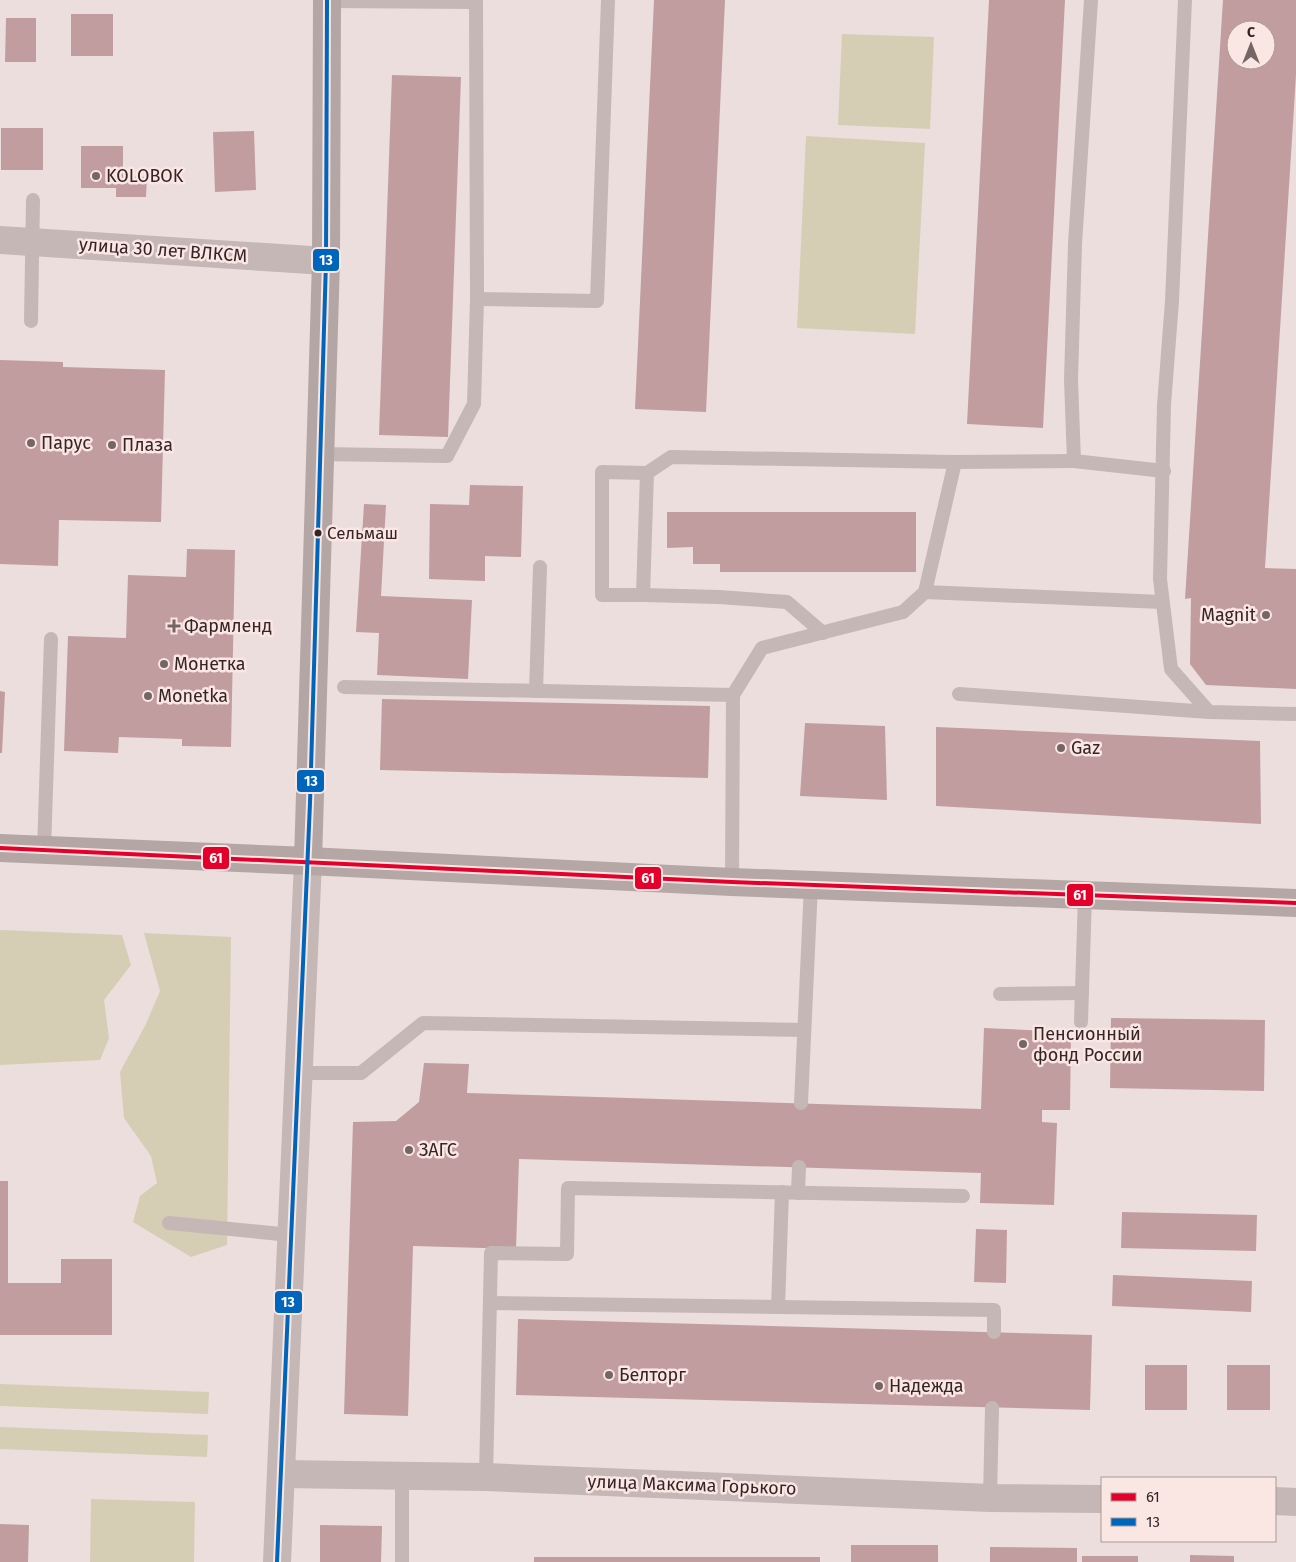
<svg xmlns="http://www.w3.org/2000/svg" width="1296" height="1562" font-family="'Fira Sans',sans-serif">
  <rect width="100%" height="100%" fill="#ecdedc"/>
  <g fill="#d5ceb5">
    <path d="M 842,34 L 934,37 L 930,129 L 838,125 Z"/>
    <path d="M 806,136 L 925,143 L 915,334 L 797,328 Z"/>
    <path d="M 0,930 L 122,935 L 131,965 L 104,1000 L 109,1038 L 100,1060 L 0,1065 Z"/>
    <path d="M 144,933 L 231,937 L 227,1245 L 191,1257 L 133,1222 L 140,1196 L 157,1183 L 151,1156 L 124,1118 L 120,1072 L 146,1024 L 160,991 Z"/>
    <path d="M 0,1384 L 209,1392 L 208,1414 L 0,1406 Z"/>
    <path d="M 0,1427 L 208,1435 L 207,1457 L 0,1449 Z"/>
    <path d="M 91,1499 L 195,1502 L 194,1562 L 90,1562 Z"/>
  </g>
  <g fill="#c19da0" fill-rule="evenodd">
    <path d="M 654,0 L 725,0 L 706,412 L 635,409 Z"/>
    <path d="M 989,0 L 1065,0 L 1043,428 L 967,424 Z"/>
    <path d="M 1223,0 L 1296,0 L 1296,75 L 1265,568 L 1296,569 L 1296,689 L 1206,685 L 1190,664 L 1191,598 L 1185,599 ZM 1236,30 L 1266,30 L 1266,60 L 1236,60 Z"/>
    <rect x="71" y="14" width="42" height="42"/>
    <path d="M 6,18 L 36,18 L 36,62 L 5,62 Z"/>
    <path d="M 392,75 L 461,77 L 448,437 L 379,435 Z"/>
    <rect x="1" y="128" width="42" height="42"/>
    <path d="M 254,131 L 256,190 L 215,192 L 213,132 Z"/>
    <path d="M 81,146 L 123,146 L 123,176 L 147,177 L 146,197 L 116,197 L 116,188 L 81,188 Z"/>
    <path d="M 0,360 L 63,362 L 63,367 L 165,370 L 161,522 L 59,520 L 58,566 L 0,564 Z"/>
    <path d="M 470,485 L 523,486 L 521,557 L 485,556 L 485,581 L 429,579 L 430,504 L 469,505 Z"/>
    <path d="M 364,504 L 386,505 L 381,596 L 472,600 L 468,679 L 377,675 L 379,633 L 356,632 Z"/>
    <path d="M 667,512 L 916,512 L 916,572 L 720,572 L 720,564 L 693,564 L 693,547 L 667,548 Z"/>
    <path d="M 187,549 L 235,550 L 231,747 L 182,746 L 182,739 L 119,737 L 118,753 L 64,751 L 68,636 L 126,638 L 128,575 L 186,577 Z"/>
    <path d="M 0,691 L 5,692 L 2,753 L 0,753 Z"/>
    <path d="M 382,699 L 710,706 L 708,778 L 380,770 Z"/>
    <path d="M 805,723 L 885,726 L 887,800 L 800,796 Z"/>
    <path d="M 936,727 L 1260,741 L 1261,824 L 936,806 Z"/>
    <path d="M 1111,1018 L 1265,1020 L 1264,1091 L 1110,1088 Z"/>
    <path d="M 984,1028 L 1071,1032 L 1070,1110 L 1042,1110 L 1042,1122 L 1057,1123 L 1054,1205 L 980,1203 L 981,1173 L 519,1159 L 516,1249 L 413,1246 L 408,1416 L 344,1414 L 353,1122 L 396,1121 L 419,1102 L 424,1063 L 469,1064 L 467,1093 L 981,1109 Z"/>
    <path d="M 0,1181 L 8,1181 L 8,1283 L 61,1283 L 61,1259 L 112,1259 L 112,1335 L 0,1335 Z"/>
    <path d="M 1122,1212 L 1257,1215 L 1256,1251 L 1121,1248 Z"/>
    <path d="M 976,1229 L 1007,1230 L 1006,1283 L 974,1282 Z"/>
    <path d="M 1113,1275 L 1252,1281 L 1251,1312 L 1112,1306 Z"/>
    <path d="M 518,1319 L 1092,1335 L 1090,1410 L 516,1395 Z"/>
    <rect x="1145" y="1365" width="42" height="45"/>
    <rect x="1227" y="1365" width="43" height="45"/>
    <path d="M 0,1524 L 29,1525 L 28,1562 L 0,1562 Z"/>
    <path d="M 320,1525 L 382,1526 L 381,1562 L 320,1562 Z"/>
    <rect x="851" y="1545" width="87" height="17"/>
    <path d="M 990,1547 L 1077,1548 L 1077,1562 L 990,1562 Z"/>
    <path d="M 1190,1555 L 1234,1556 L 1234,1562 L 1190,1562 Z"/>
    <rect x="1082" y="1556" width="56" height="6"/>
    <rect x="534" y="1557" width="286" height="5"/>
  </g>
  <g fill="none" stroke-linecap="round" stroke-linejoin="round">
    <g stroke="#c4b7b6" stroke-width="14">
      <path d="M 1091,0 L 1075,244 L 1071,380 L 1074,461 L 1164,471"/>
      <path d="M 1185,0 L 1172,301 L 1164,405 L 1160,579 L 1171,669 L 1209,712 L 1296,714"/>
      <path d="M 327,1 L 476,2"/>
      <path d="M 477,299 L 597,301 L 608,0"/>
      <path d="M 31,321 L 33,200"/>
      <path d="M 320,454 L 447,456 L 474,404 L 477,299 L 476,0"/>
      <path d="M 925,592 L 1162,602"/>
      <path d="M 643,595 L 602,595 L 602,472 L 647,473"/>
      <path d="M 823,633 L 787,602 L 719,597 L 643,595 L 647,473 L 671,457 L 955,462"/>
      <path d="M 344,687 L 733,695 L 732,882"/>
      <path d="M 536,691 L 540,567"/>
      <path d="M 959,694 L 1209,712"/>
      <path d="M 733,695 L 762,648 L 903,612 L 925,592 L 955,462 L 1074,461"/>
      <path d="M 44,850 L 51,639"/>
      <path d="M 1000,994 L 1082,993"/>
      <path d="M 1081,1022 L 1085,896"/>
      <path d="M 298,1073 L 361,1073 L 423,1023 L 804,1030"/>
      <path d="M 801,1103 L 811,885"/>
      <path d="M 798,1193 L 799,1167"/>
      <path d="M 169,1223 L 291,1235"/>
      <path d="M 490,1303 L 994,1310 L 994,1332"/>
      <path d="M 778,1307 L 782,1192"/>
      <path d="M 402,1476 L 402,1562"/>
      <path d="M 486,1477 L 491,1253 L 567,1254 L 568,1188 L 963,1196"/>
      <path d="M 990,1498 L 992,1408"/>
    </g>
    <g stroke="#c4b7b6" stroke-width="28">
      <path d="M 0,240 L 326,261"/>
      <path d="M 281,1474 L 486,1477 L 990,1498 L 1102,1499"/>
      <path d="M 1275,1501 L 1296,1502"/>
    </g>
    <path stroke="#c4b7b6" stroke-width="28" d="M 277,1562 L 308,861"/>
    <path stroke="#b5a7a6" stroke-width="28" d="M 308,861 L 732,882 L 1296,903"/>
    <path stroke="#b3a6a5" stroke-width="28" d="M 0,848 L 308,861 L 326,261 L 327,0"/>
    <defs>
      <path id="bus-1" d="M 0,848 L 732,882 L 1296,903"/>
      <path id="bus-2" d="M 277,1562 L 310,803 L 326,261 L 327,0"/>
    </defs>
    <use href="#bus-1" stroke="#fae6e2" stroke-width="8"/>
    <use href="#bus-2" stroke="#fae6e2" stroke-width="8"/>
    <use href="#bus-1" stroke="#e4002b" stroke-width="4"/>
    <use href="#bus-2" stroke="#0065bd" stroke-width="4"/>
  </g>
  <g fill="#756665" stroke="#fae6e2" stroke-width="2">
    <circle cx="96" cy="176" r="5"/>
    <circle cx="31" cy="443" r="5"/>
    <circle cx="112" cy="445" r="5"/>
    <circle cx="1266" cy="615" r="5"/>
    <path d="M171.5 618.5h5v5h5v5h-5v5h-5v-5h-5v-5h5z"/>
    <circle cx="164" cy="664" r="5"/>
    <circle cx="148" cy="696" r="5"/>
    <circle cx="1061" cy="748" r="5"/>
    <circle cx="1023" cy="1044" r="5"/>
    <circle cx="409" cy="1150" r="5"/>
    <circle cx="609" cy="1375" r="5"/>
    <circle cx="879" cy="1386" r="5"/>
  </g>
  <circle fill="#352525" stroke="#fae6e2" stroke-width="2" cx="318" cy="533" r="4.5"/>
  <g text-anchor="middle" dominant-baseline="central" stroke-width="5" stroke-linejoin="round" paint-order="stroke">
    <g font-size="17" fill="#352525" stroke="#fae6e2" text-anchor="start">
      <text x="327" y="533">Сельмаш</text>
    </g>
    <g font-size="18" fill="#352525" stroke="#fae6e2" text-anchor="start">
      <text x="106" y="176">KOLOBOK</text>
      <text x="41" y="443">Парус</text>
      <text x="122" y="445">Плаза</text>
      <text x="1256" y="615" text-anchor="end">Magnit</text>
      <text x="184" y="626">Фармленд</text>
      <text x="174" y="664">Монетка</text>
      <text x="158" y="696">Monetka</text>
      <text x="1071" y="748">Gaz</text>
      <text x="1033" y="1034">Пенсионный<tspan x="1033" dy="21">фонд России</tspan></text>
      <text x="419" y="1150">ЗАГС</text>
      <text x="619" y="1375">Белторг</text>
      <text x="889" y="1386">Надежда</text>
    </g>
    <g font-size="18" fill="#352525" stroke="#fae6e2">
      <text transform="translate(163 250) rotate(4)">улица 30 лет ВЛКСМ</text>
      <text transform="translate(692 1485) rotate(2)">улица Максима Горького</text>
    </g>
  </g>
  <g stroke="#fae6e2" stroke-width="2">
    <rect x="312" y="248" width="28" height="24" rx="5" fill="#0065bd"/>
    <rect x="296" y="769" width="29" height="24" rx="5" fill="#0065bd"/>
    <rect x="202" y="846" width="28" height="24" rx="5" fill="#e4002b"/>
    <rect x="634" y="866" width="28" height="24" rx="5" fill="#e4002b"/>
    <rect x="1066" y="883" width="28" height="24" rx="5" fill="#e4002b"/>
    <rect x="274" y="1290" width="29" height="24" rx="5" fill="#0065bd"/>
  </g>
  <g font-size="14" text-anchor="middle" font-weight="bold" fill="#fff">
    <text x="326" y="265">13</text>
    <text x="311" y="786">13</text>
    <text x="216" y="863">61</text>
    <text x="648" y="883">61</text>
    <text x="1080" y="900">61</text>
    <text x="288" y="1307">13</text>
  </g>
  <rect x="1101" y="1477" width="175" height="65" fill="#fae6e2" stroke="#ab9996"/>
  <rect x="1111" y="1493" width="25" height="8" fill="#e4002b" stroke="#ab9996"/>
  <text x="1146" y="1502" font-size="15" fill="#352525">61</text>
  <rect x="1111" y="1518" width="25" height="8" fill="#0065bd" stroke="#ab9996"/>
  <text x="1146" y="1527" font-size="15" fill="#352525">13</text>
  <g transform="translate(1251 45)"><circle r="24" fill="#fae6e2" stroke="#ab9996"/>
  <path d="M0-4L9 19L0 12L-9 19Z" fill="#756665"/>
  <text y="-8" font-size="14" font-weight="bold" text-anchor="middle" fill="#352525">С</text>
  </g>
</svg>
